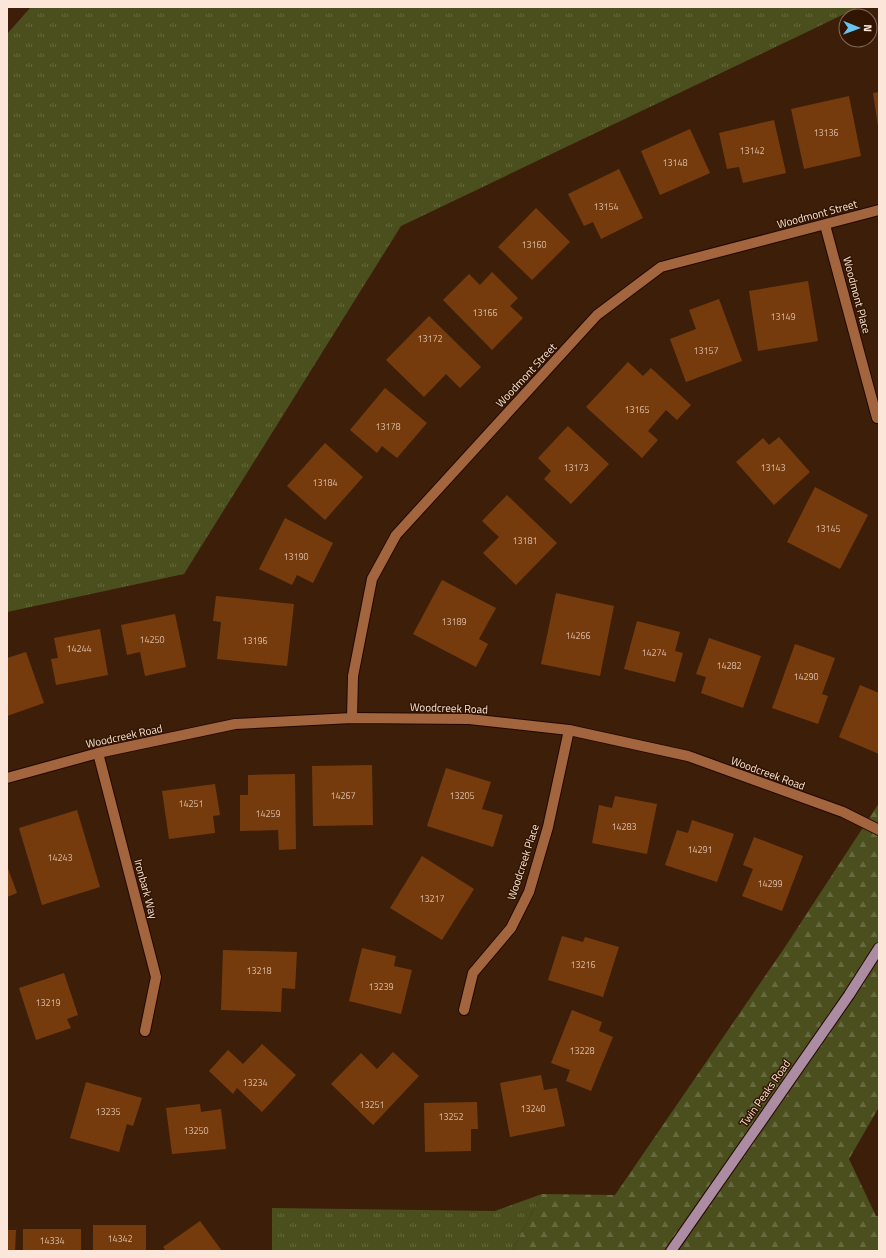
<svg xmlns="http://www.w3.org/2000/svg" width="886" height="1258" font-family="'Titillium Web',sans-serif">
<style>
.grass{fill:url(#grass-tufts)}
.forest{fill:url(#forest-firs)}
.building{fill:#763b0d}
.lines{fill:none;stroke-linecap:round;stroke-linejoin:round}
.street-casing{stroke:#230700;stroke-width:12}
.primary-casing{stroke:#230700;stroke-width:12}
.street{stroke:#a2653e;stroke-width:10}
.primary{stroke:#ac8ca3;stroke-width:10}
.labels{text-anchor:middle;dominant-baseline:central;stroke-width:3;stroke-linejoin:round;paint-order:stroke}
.number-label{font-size:9px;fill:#dabba6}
.street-label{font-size:11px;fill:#fbe6d9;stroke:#321501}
</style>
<defs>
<pattern id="grass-tufts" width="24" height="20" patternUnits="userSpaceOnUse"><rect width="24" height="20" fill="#4b4f1d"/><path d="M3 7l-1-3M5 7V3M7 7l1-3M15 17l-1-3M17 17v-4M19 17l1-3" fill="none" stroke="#66683d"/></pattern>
<pattern id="forest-firs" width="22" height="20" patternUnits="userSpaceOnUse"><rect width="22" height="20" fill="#4b4f1d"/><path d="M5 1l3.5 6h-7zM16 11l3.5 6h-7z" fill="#66683d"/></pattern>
</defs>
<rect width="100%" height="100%" fill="#3d1f09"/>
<g class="grass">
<path d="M 31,7 L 859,7 L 401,226 L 184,574 L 7,612 L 7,34 Z"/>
<path d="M 542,1194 L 512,1251 L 272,1251 L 272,1208 L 495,1211 Z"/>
</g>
<path class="forest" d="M 879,803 L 879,1107 L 849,1159 L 876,1216 L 879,1216 L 879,1251 L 512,1251 L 542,1194 L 615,1195 L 785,947 Z"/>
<g class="building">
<path d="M 879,92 L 879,126 L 878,126 L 873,93 Z"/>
<path d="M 849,96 L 861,156 L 804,169 L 791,109 Z"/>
<path d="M 774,120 L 786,173 L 743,183 L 739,167 L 727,169 L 719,133 Z"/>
<path d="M 690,129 L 710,173 L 660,195 L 641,151 Z"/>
<path d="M 619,169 L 643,218 L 601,239 L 593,222 L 584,226 L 568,194 Z"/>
<path d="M 536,208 L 570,242 L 532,280 L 498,247 Z"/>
<path d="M 492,272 L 518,298 L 510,306 L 523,318 L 492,350 L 443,300 L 469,274 L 480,285 Z"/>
<path d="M 808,281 L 818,341 L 758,351 L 749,291 Z"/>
<path d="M 719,299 L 742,361 L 686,382 L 670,339 L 696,329 L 689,310 Z"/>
<path d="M 429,316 L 481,367 L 460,388 L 446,374 L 424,397 L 386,360 Z"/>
<path d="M 628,362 L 643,376 L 651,368 L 691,405 L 677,420 L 666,410 L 648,431 L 658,440 L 642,458 L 586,407 Z"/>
<path d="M 385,388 L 427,423 L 397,458 L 382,446 L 377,453 L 350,430 Z"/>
<path d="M 568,426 L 609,464 L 571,504 L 544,479 L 551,471 L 538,458 Z"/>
<path d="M 779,437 L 810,472 L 774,505 L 736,462 L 763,438 L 769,445 Z"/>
<path d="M 325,443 L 363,477 L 325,520 L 287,486 Z"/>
<path d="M 815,487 L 868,515 L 840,569 L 787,542 Z"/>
<path d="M 507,495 L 557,543 L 516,585 L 483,553 L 499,537 L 482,521 Z"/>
<path d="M 285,518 L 333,543 L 313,583 L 297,575 L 292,585 L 259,569 Z"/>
<path d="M 442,580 L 496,608 L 479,639 L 488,644 L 476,667 L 413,634 Z"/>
<path d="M 556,593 L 614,606 L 600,676 L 541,664 Z"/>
<path d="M 216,596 L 294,604 L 287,666 L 217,659 L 221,622 L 213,621 Z"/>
<path d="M 175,614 L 186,667 L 145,676 L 140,652 L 127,655 L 121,625 Z"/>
<path d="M 637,621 L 680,632 L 675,651 L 683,653 L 675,682 L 624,669 Z"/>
<path d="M 100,629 L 108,675 L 56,685 L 51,659 L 58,658 L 54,638 Z"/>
<path d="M 709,638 L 761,656 L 743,708 L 701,693 L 706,677 L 696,674 Z"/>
<path d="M 795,644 L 835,658 L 822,694 L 828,696 L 818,724 L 772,708 Z"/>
<path d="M 26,652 L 44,703 L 7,716 L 7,658 Z"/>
<path d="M 860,685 L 879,693 L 879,754 L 839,737 Z"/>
<path d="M 372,765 L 373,825 L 313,826 L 312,766 Z"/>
<path d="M 446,768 L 491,782 L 482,809 L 503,815 L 493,847 L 427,826 Z"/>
<path d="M 295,774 L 296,849 L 279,850 L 278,830 L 240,831 L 240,795 L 248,795 L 248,775 Z"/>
<path d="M 215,784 L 220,815 L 213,816 L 215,833 L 169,839 L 162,791 Z"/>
<path d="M 615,796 L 657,804 L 647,854 L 592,843 L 599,805 L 612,808 Z"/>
<path d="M 77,810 L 100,887 L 42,905 L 19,828 Z"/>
<path d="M 692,820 L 734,834 L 717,882 L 665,865 L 677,830 L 688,833 Z"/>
<path d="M 754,837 L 803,856 L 782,911 L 742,896 L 753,869 L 743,865 Z"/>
<path d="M 422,856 L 474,889 L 442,940 L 390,908 Z"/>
<path d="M 7,866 L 17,893 L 7,897 Z"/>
<path d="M 562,936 L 583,942 L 585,937 L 619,947 L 603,997 L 548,980 Z"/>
<path d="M 362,948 L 396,956 L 394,966 L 412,970 L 401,1014 L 349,1001 Z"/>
<path d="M 223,950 L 297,952 L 295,989 L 282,988 L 281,1012 L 221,1010 Z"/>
<path d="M 64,973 L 78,1015 L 67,1019 L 71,1028 L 36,1040 L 19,988 Z"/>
<path d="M 572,1010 L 602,1022 L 599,1031 L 613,1037 L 591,1091 L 566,1081 L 570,1070 L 551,1063 Z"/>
<path d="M 262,1044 L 296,1075 L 262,1112 L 237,1088 L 233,1094 L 209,1071 L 228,1050 L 243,1064 Z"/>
<path d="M 393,1052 L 419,1076 L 373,1125 L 331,1084 L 361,1053 L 377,1069 Z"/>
<path d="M 541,1075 L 544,1090 L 557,1088 L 565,1126 L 510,1137 L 500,1083 Z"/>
<path d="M 86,1082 L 142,1098 L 133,1126 L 127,1124 L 119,1152 L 70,1138 Z"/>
<path d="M 477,1102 L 478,1129 L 471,1129 L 471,1151 L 425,1152 L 424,1103 Z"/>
<path d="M 200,1104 L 201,1112 L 221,1109 L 226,1149 L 172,1154 L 166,1108 Z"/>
<path d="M 200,1221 L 222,1251 L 166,1251 L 163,1247 Z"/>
<rect x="93" y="1225" width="53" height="26"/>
<rect x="23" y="1229" width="58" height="22"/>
<path d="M 7,1230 L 16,1230 L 15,1251 L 7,1251 Z"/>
</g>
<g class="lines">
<g class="street-casing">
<g id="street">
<path d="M 825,225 L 877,418"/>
<path d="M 352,718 L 353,676 L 372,579 L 396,535 L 597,315 L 661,267 L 879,210"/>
<path d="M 98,753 L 156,977 L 145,1031"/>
<path d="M 7,778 L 98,753 L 235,724 L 352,718 L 469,719 L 569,730 L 688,756 L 843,812 L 879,830"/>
<path d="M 464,1010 L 473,973 L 511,928 L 529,892 L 548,827 L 569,730"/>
</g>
</g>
<g class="primary-casing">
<path id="primary" d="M 671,1251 L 849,995 L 879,948"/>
</g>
<use href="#street" class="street"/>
<use href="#primary" class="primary"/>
</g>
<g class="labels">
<g class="number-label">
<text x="826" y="132">13136</text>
<text x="752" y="150">13142</text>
<text x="675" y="162">13148</text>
<text x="606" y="206">13154</text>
<text x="534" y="244">13160</text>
<text x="485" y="312">13166</text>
<text x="783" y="316">13149</text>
<text x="430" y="338">13172</text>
<text x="706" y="350">13157</text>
<text x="637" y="409">13165</text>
<text x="388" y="426">13178</text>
<text x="576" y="467">13173</text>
<text x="773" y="467">13143</text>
<text x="325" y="482">13184</text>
<text x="828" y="528">13145</text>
<text x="525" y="540">13181</text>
<text x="296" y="556">13190</text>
<text x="454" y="621">13189</text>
<text x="578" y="635">14266</text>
<text x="152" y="639">14250</text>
<text x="255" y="640">13196</text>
<text x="79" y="648">14244</text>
<text x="654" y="652">14274</text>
<text x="729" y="665">14282</text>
<text x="806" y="676">14290</text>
<text x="343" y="795">14267</text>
<text x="462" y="795">13205</text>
<text x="191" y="803">14251</text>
<text x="268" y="813">14259</text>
<text x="624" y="826">14283</text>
<text x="700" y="849">14291</text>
<text x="60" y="857">14243</text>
<text x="770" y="883">14299</text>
<text x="432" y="898">13217</text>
<text x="583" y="964">13216</text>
<text x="259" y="970">13218</text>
<text x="381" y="986">13239</text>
<text x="48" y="1002">13219</text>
<text x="582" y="1050">13228</text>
<text x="255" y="1082">13234</text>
<text x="372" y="1104">13251</text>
<text x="533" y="1108">13240</text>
<text x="108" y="1111">13235</text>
<text x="451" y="1116">13252</text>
<text x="196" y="1130">13250</text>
<text x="120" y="1238">14342</text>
<text x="52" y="1240">14334</text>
</g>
<g class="street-label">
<text transform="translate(817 214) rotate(-15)">Woodmont Street</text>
<text transform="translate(857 295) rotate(75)">Woodmont Place</text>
<text transform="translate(526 375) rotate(-47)">Woodmont Street</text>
<text transform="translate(449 708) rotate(2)">Woodcreek Road</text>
<text transform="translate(124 736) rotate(-12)">Woodcreek Road</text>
<text transform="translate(768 773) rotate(20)">Woodcreek Road</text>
<text transform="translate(523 862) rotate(-72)">Woodcreek Place</text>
<text transform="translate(146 889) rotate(75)">Ironbark Way</text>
<text transform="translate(765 1093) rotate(-55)">Twin Peaks Road</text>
</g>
</g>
<rect width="886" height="1258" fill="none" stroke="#fbe6d9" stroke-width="16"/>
<g transform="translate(858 28) rotate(91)"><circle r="19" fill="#321501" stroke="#826957"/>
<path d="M0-3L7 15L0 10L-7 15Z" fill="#69c3f1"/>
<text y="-6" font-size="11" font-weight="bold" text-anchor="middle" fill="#fbe6d9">N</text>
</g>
</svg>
